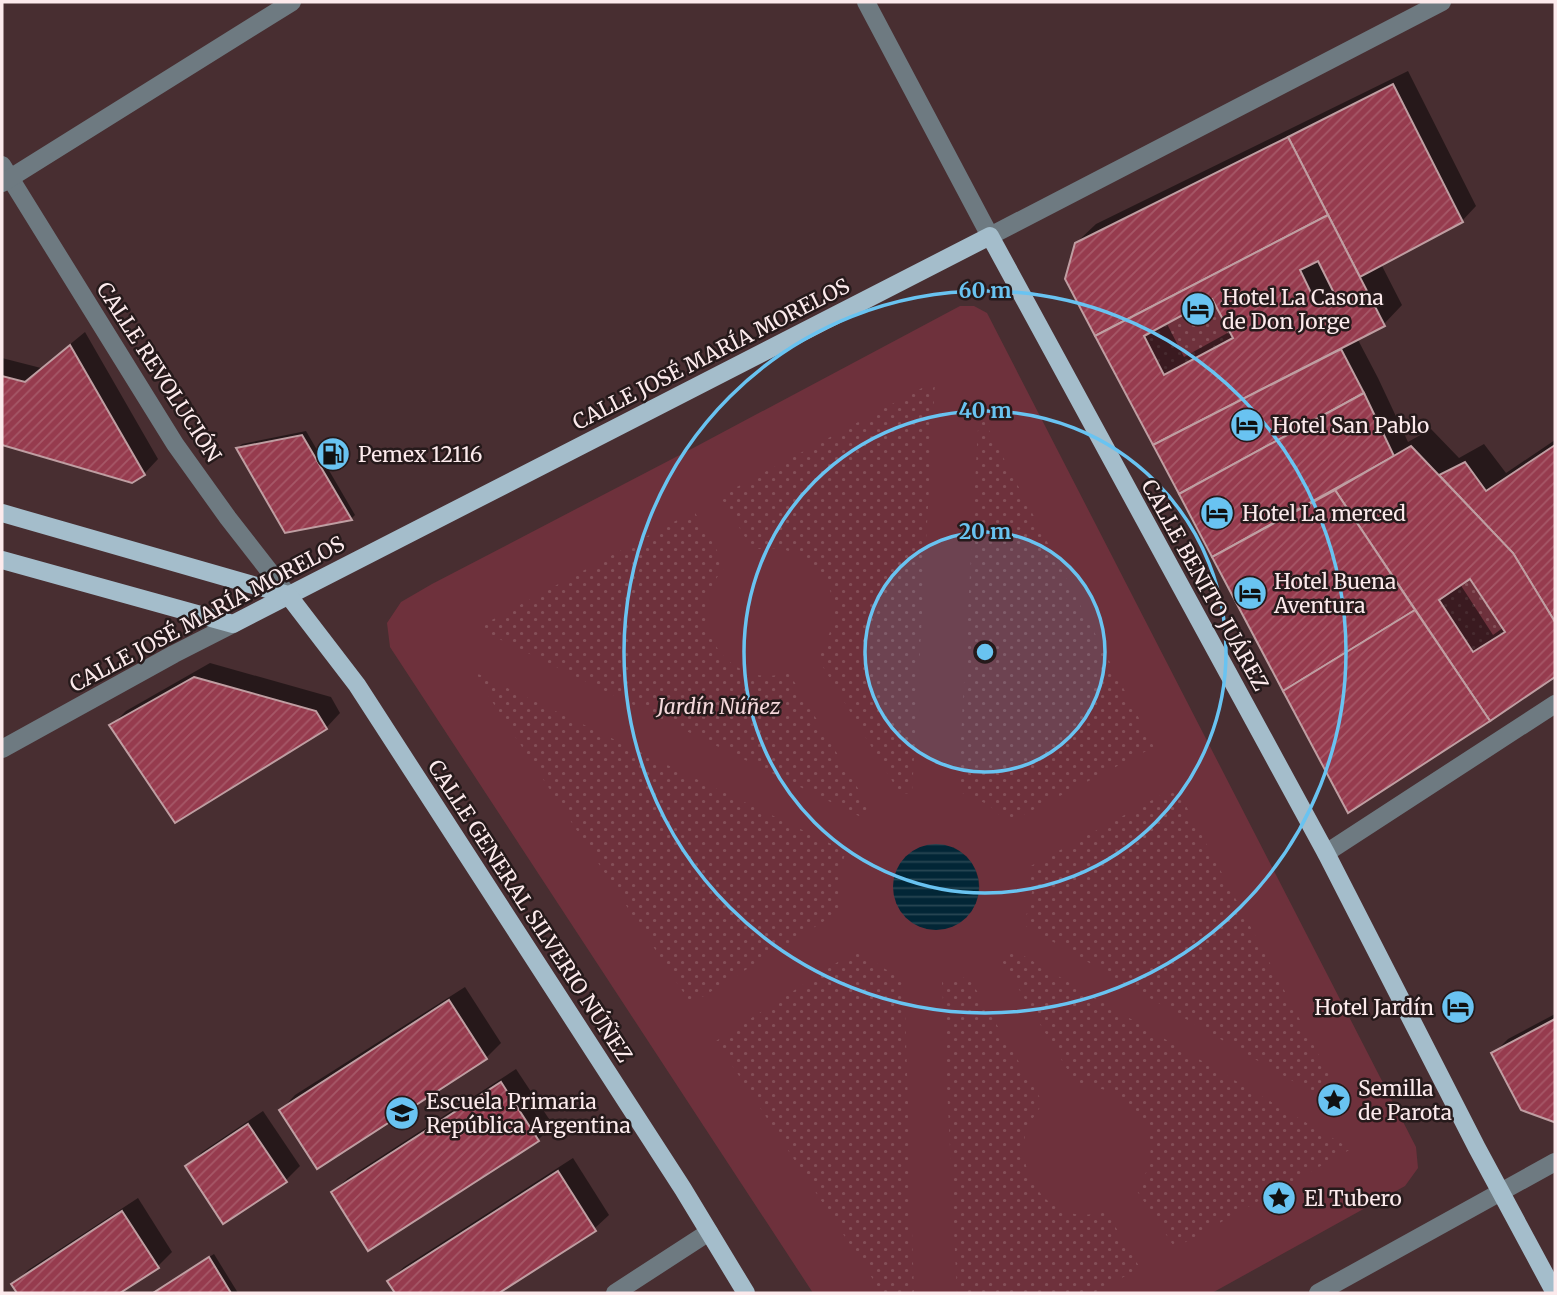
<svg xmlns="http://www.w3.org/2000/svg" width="1557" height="1295" font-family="Merriweather,serif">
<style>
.park{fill:#6e313c;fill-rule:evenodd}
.garden{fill:url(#garden-dots)}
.water{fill:url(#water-rules)}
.shadow{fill:#0007;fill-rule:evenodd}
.building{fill:url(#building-hatch);stroke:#bf9ea2;stroke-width:2;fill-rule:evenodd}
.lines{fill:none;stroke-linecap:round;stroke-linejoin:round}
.minor{stroke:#6e7a81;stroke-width:18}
.major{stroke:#a4bdcb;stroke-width:18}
.ring{fill:none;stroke:#69c3f1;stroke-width:3.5}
.labels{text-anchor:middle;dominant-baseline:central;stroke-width:5;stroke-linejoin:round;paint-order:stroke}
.poi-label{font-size:21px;fill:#fceaec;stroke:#261a1b;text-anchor:start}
.street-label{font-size:21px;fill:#fceaec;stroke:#261a1b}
.park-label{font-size:21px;font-style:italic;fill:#f4d8db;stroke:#261a1b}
.centre{fill:#69c3f1;stroke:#261a1b;stroke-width:3.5}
.ring-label{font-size:21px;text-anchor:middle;font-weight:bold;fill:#69c3f1;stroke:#261a1b;stroke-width:5;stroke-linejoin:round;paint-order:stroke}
</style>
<defs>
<pattern id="garden-dots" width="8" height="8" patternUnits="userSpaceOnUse" patternTransform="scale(1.75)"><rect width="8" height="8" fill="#6e313c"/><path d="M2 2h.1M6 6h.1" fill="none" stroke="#844f58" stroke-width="1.8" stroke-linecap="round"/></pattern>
<pattern id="water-rules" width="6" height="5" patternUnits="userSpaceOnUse" patternTransform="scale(1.75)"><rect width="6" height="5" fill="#022636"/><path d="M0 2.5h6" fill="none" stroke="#284653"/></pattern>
<pattern id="building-hatch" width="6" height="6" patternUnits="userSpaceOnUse" patternTransform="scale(1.75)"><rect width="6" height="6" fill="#963b4e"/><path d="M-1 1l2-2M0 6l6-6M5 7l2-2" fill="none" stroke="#a65868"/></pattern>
</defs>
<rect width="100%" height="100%" fill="#482e31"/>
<path class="park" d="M 960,306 L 974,306 L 987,313 L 1416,1147 L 1418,1168 L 1405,1186 L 1212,1293 L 813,1293 L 390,647 L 387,623 L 401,602 L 432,584 L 697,446 ZM 953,847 C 958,850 963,853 967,857 C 997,890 968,934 926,929 Z"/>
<g class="garden">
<path d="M 1212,299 L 1233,338 L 1164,375 L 1144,336 Z"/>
<path d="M 935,381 L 912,793 L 900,794 L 817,657 C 825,644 832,631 834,616 C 836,588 817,561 791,552 C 779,547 765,548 753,550 L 720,496 Z"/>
<path d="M 979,411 L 1154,747 L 1008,823 L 989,805 L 958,791 Z"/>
<path d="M 694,511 L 726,566 C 717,576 711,585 707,599 C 698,636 729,675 767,676 C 774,676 782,674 789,673 L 872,812 L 865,819 L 477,628 Z"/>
<path d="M 1470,579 L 1505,632 L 1473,652 L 1439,600 Z"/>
<path d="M 472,671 L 846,851 C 840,870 835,891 842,910 L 691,1004 Z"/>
<path d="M 1176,787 L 1331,1078 L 1315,1094 L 1024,925 L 1032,892 L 1029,867 Z"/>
<path d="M 861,947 C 871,962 887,972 904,977 L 914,1293 L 882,1293 L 716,1041 Z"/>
<path d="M 1009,947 L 1351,1149 L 1175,1248 L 1137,1191 C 1143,1179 1149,1169 1150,1156 C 1155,1115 1117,1083 1078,1087 L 1000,958 Z"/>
<path d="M 968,976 L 1043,1103 C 1035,1115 1025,1127 1024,1143 C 1021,1178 1047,1214 1084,1215 C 1091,1215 1099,1212 1106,1211 L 1140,1268 L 1094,1293 L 957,1293 L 942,982 L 952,982 Z"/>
</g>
<circle class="water" cx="936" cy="887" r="43"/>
<g class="shadow">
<path d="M 1408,71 L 1476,206 L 1462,221 L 1381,264 L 1402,305 L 1384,324 L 1357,338 L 1378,378 L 1408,442 L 1431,429 L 1459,458 L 1484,444 L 1506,473 L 1555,440 L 1555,676 L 1348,811 L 1067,279 L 1076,243 L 1096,224 ZM 1212,297 L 1231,331 L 1184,357 L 1166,322 ZM 1380,555 L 1415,606 L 1411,606 L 1377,557 ZM 1471,576 L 1504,627 L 1493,635 L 1460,584 Z"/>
<path d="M 85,332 L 158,459 L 144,474 L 132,481 L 2,443 L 2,358 L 41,368 Z"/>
<path d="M 306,431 L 355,515 L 351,519 L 238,448 L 242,444 Z"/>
<path d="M 210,663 L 331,697 L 340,713 L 326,728 L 111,726 L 126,711 Z"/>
<path d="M 465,987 L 501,1043 L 486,1058 L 317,1166 L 281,1110 L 295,1095 Z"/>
<path d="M 1555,1014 L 1555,1119 L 1554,1120 L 1493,1054 L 1508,1039 Z"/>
<path d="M 516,1069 L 553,1125 L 538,1140 L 333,1192 L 348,1178 Z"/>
<path d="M 263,1111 L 300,1166 L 286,1180 L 187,1167 L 202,1152 Z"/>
<path d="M 573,1158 L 609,1215 L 594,1229 L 495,1293 L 397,1293 L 389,1281 L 404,1267 Z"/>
<path d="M 138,1198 L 172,1252 L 158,1266 L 117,1293 L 19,1293 L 13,1285 L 28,1270 Z"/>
<path d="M 214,1254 L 238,1293 L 153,1293 Z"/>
</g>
<g class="building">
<path d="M 1393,84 L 1463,222 L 1360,277 L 1288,137 Z"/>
<path d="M 1288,137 L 1328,215 L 1095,336 L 1065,279 L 1075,243 Z"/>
<path d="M 1328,215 L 1385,326 L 1153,445 L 1095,336 ZM 1318,261 L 1335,295 L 1317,305 L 1300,270 ZM 1212,299 L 1233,338 L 1164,375 L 1144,336 Z"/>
<path d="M 70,345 L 145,475 L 132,483 L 2,445 L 2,376 L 25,382 Z"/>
<path d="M 1341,349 L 1364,393 L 1179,494 L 1153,445 Z"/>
<path d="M 1364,393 L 1394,456 L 1212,557 L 1179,494 Z"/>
<path d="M 302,435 L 352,520 L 285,533 L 236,448 Z"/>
<path d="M 1555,445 L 1555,622 L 1513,553 L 1439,475 L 1465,462 L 1486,491 Z"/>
<path d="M 1411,446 L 1513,553 L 1555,622 L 1555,677 L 1490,721 L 1335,490 ZM 1470,579 L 1505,632 L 1473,652 L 1439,600 Z"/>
<path d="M 1335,490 L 1415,610 L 1283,691 L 1212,557 Z"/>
<path d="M 1415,610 L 1490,721 L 1348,813 L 1283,691 Z"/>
<path d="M 194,677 L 316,711 L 327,729 L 175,823 L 109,725 Z"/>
<path d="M 449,1000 L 487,1059 L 317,1169 L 279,1110 Z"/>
<path d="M 1555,1019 L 1555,1121 L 1554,1122 L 1521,1110 L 1491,1053 Z"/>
<path d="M 501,1082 L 539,1141 L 368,1251 L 331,1192 Z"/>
<path d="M 248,1124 L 287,1182 L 223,1224 L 185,1166 Z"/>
<path d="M 558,1171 L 596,1231 L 499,1293 L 395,1293 L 387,1281 Z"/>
<path d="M 122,1211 L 159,1268 L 120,1293 L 17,1293 L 11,1284 Z"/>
<path d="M 209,1257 L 231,1293 L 153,1293 Z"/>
</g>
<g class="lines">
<g class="minor">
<path d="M 866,2 L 990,236 L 1442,2"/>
<path d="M 2,165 L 175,444 L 228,518 L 288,595"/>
<path d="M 2,183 L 292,2"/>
<path d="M 2,749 L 174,654 L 233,624"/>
<path d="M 1326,853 L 1555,704"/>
<path d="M 615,1293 L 709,1232"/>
<path d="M 1318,1293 L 1555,1162"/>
</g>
<g class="major">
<path d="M 2,513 L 288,595"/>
<path d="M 2,560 L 233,624 L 990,236 L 1326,853 L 1477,1148 L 1555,1293"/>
<path d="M 288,595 L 357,685 L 683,1189 L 746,1293"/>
</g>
</g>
<circle cx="985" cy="652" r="120" fill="#69c3f1" fill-opacity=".12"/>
<g class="ring">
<circle cx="985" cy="652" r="120"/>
<circle cx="985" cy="652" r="241"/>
<circle cx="985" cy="652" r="361"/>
</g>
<defs>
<g id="hotel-disc" transform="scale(1.75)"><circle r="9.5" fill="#69c3f1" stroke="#261a1b"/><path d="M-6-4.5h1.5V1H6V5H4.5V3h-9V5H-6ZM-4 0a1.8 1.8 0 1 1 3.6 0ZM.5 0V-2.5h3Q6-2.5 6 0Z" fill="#111"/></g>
<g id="fuel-disc" transform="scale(1.75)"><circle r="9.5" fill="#69c3f1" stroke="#261a1b"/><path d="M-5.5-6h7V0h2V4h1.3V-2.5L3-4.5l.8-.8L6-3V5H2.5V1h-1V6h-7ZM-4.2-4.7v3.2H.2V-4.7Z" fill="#111"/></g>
<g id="sight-disc" transform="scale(1.75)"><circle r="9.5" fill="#69c3f1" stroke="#261a1b"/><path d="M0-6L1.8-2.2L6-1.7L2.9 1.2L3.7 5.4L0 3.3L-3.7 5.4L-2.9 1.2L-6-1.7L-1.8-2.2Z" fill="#111"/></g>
<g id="school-disc" transform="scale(1.75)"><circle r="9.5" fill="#69c3f1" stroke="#261a1b"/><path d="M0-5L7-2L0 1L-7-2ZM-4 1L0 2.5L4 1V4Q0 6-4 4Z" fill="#111"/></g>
</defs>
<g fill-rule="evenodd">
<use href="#hotel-disc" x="1198" y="309"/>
<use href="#hotel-disc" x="1247" y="425"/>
<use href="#fuel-disc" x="333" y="454"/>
<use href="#hotel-disc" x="1217" y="513"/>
<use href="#hotel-disc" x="1250" y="593"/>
<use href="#hotel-disc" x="1458" y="1007"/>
<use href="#sight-disc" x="1334" y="1100"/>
<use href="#school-disc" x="402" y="1113"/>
<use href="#sight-disc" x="1279" y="1198"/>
</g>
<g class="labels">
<g class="poi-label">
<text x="1222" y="297">Hotel La Casona<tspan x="1222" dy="24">de Don Jorge</tspan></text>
<text x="1272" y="425">Hotel San Pablo</text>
<text x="358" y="454">Pemex 12116</text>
<text x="1242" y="513">Hotel La merced</text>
<text x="1274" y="581">Hotel Buena<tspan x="1274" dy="24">Aventura</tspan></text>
<text x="1434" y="1007" text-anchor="end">Hotel Jardín</text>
<text x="1358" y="1088">Semilla<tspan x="1358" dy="24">de Parota</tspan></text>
<text x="426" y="1101">Escuela Primaria<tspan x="426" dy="24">República Argentina</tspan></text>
<text x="1304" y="1198">El Tubero</text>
</g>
<g class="street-label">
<text transform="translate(711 354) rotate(-27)">CALLE JOSÉ MARÍA MORELOS</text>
<text transform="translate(159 372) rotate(57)">CALLE REVOLUCIÓN</text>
<text transform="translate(1205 585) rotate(61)">CALLE BENITO JUÁREZ</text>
<text transform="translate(207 614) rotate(-28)">CALLE JOSÉ MARÍA MORELOS</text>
<text transform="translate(530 911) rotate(57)">CALLE GENERAL SILVERIO NÚÑEZ</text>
</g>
<g class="park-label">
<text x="719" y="706">Jardín Núñez</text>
</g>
</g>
<circle cx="985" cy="652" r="10" class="centre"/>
<g class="ring-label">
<text x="985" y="298">60 m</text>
<text x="985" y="418">40 m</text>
<text x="985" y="539">20 m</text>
</g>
<rect width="1557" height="1295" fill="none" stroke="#fceaec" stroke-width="7"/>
</svg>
